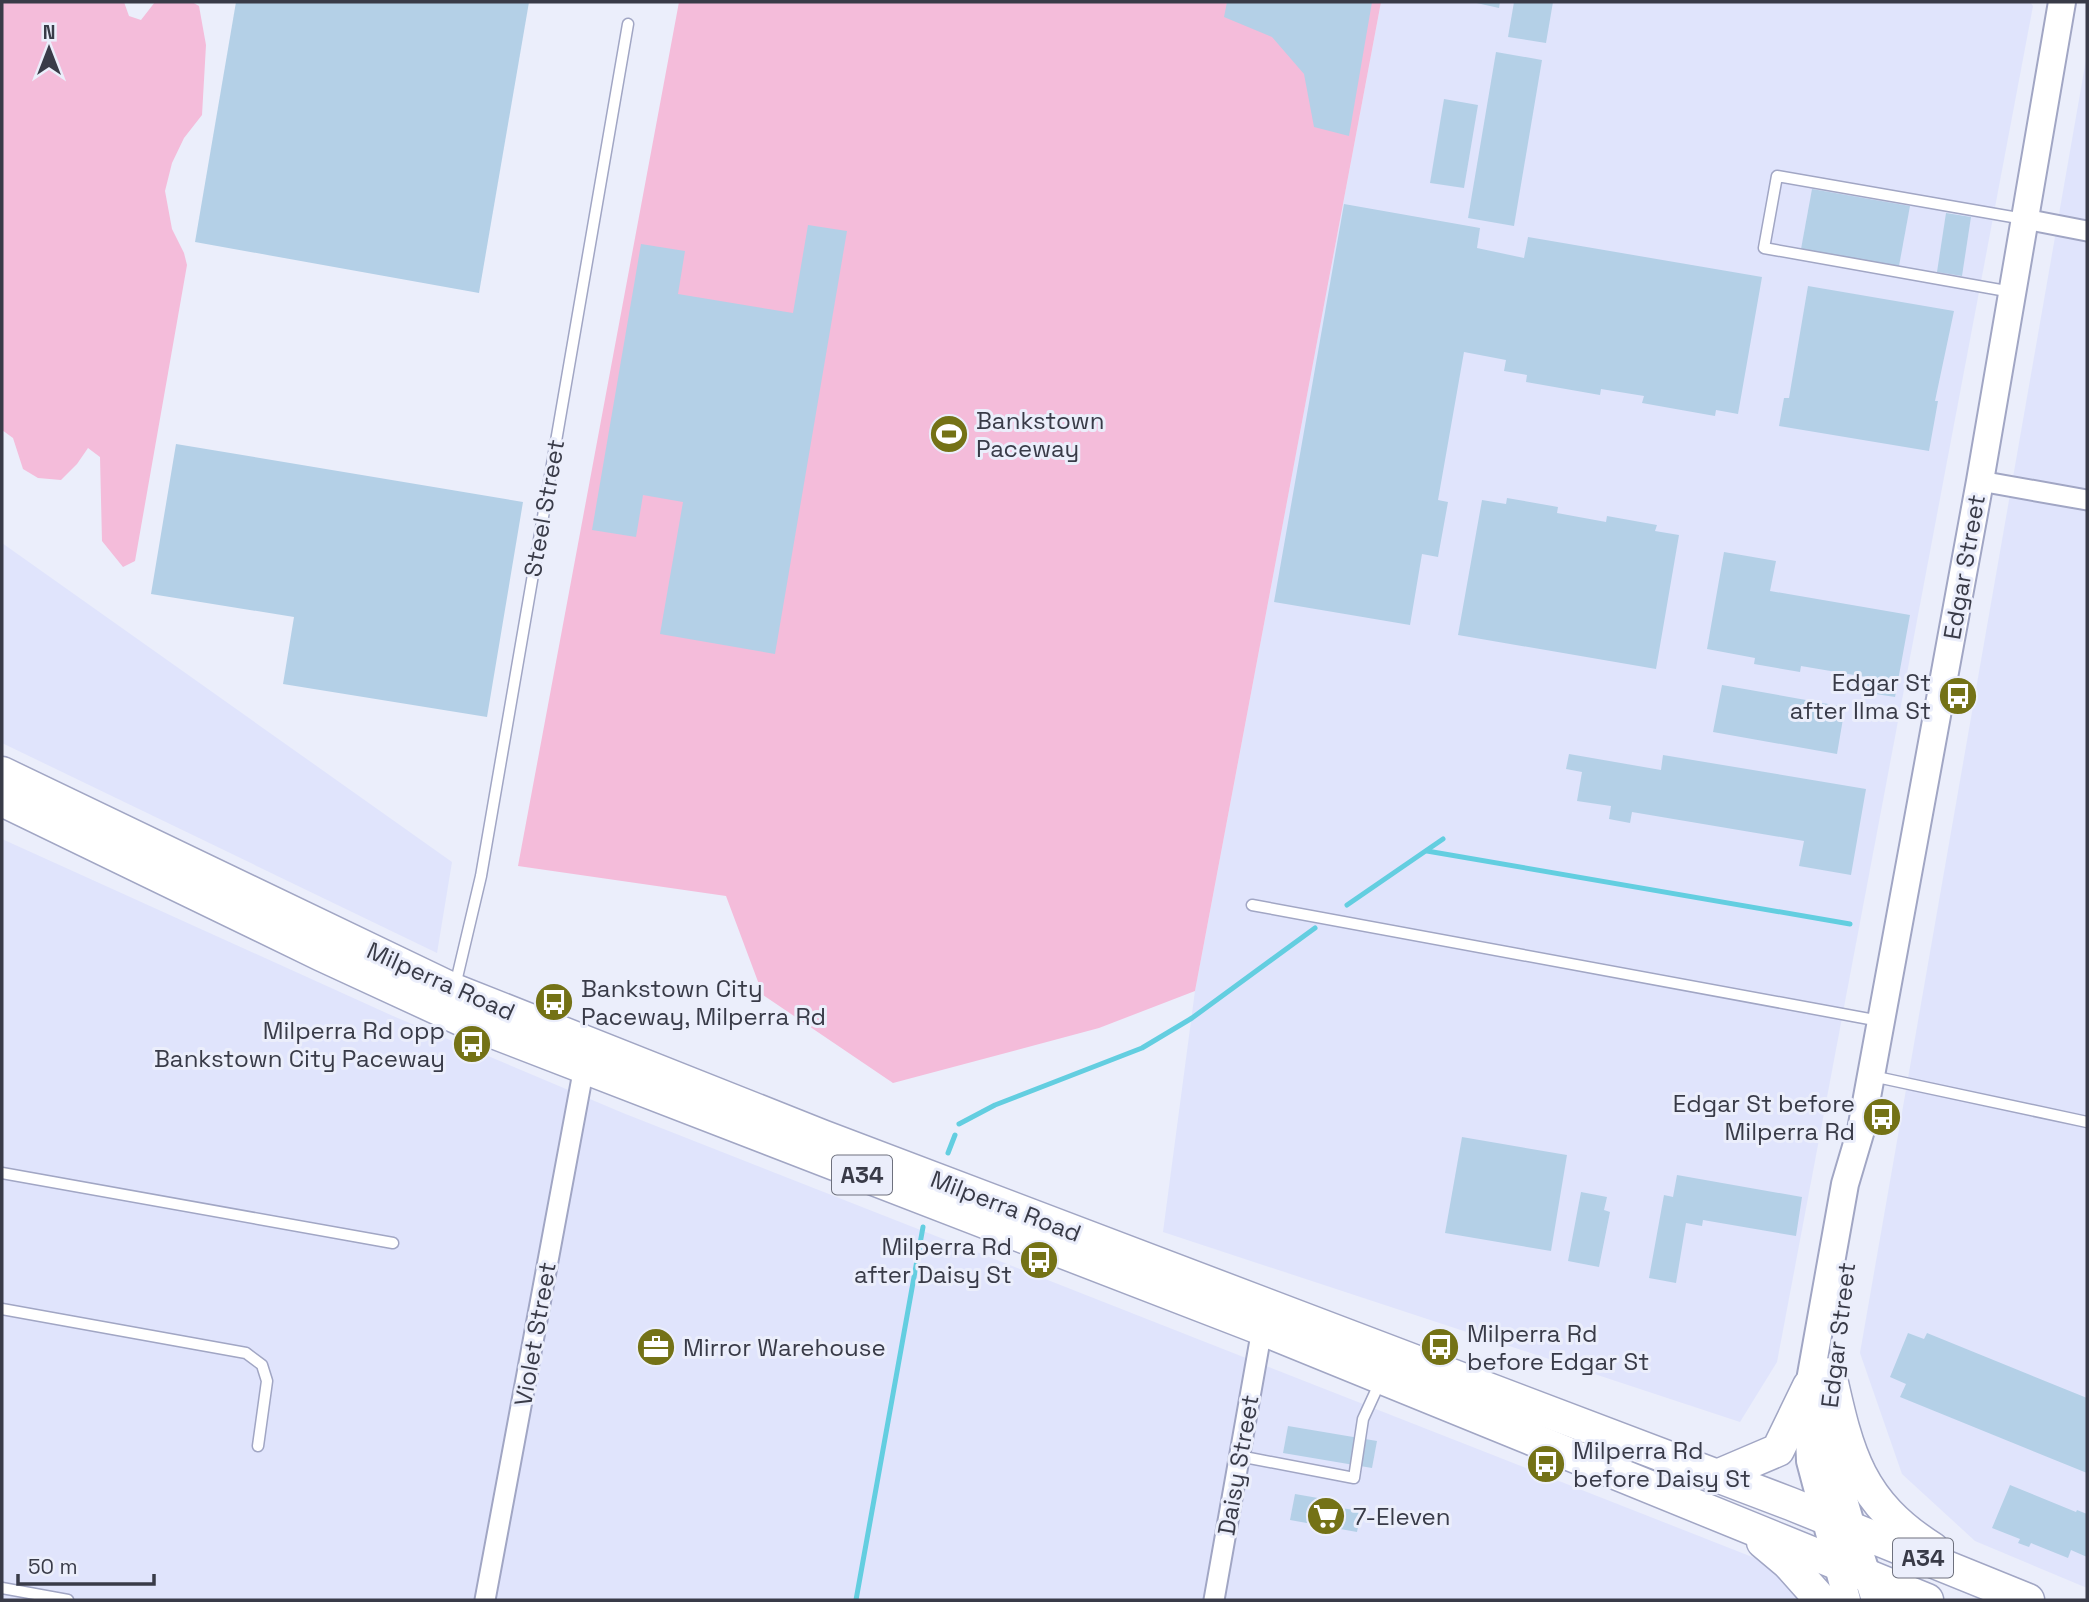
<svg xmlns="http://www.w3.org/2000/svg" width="2089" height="1602" font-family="'Space Grotesk',sans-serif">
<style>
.built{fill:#e0e4fc}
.green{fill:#f4bcda}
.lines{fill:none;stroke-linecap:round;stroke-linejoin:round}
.stream{stroke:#63cee0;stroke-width:5}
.building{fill:#b4d0e7}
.service-casing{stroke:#a1a6c4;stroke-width:13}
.minor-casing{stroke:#a1a6c4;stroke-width:23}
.secondary-casing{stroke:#a1a6c4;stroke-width:30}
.trunk-casing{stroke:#a1a6c4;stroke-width:35}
.service{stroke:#fff;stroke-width:10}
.minor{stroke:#fff;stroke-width:19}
.secondary{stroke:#fff;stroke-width:26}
.trunk{stroke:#fff;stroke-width:32}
.labels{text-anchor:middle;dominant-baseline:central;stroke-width:6;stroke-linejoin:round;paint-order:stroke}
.shield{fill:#ebeefb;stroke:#6e717e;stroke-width:2}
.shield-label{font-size:23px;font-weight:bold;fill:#393b48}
.poi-label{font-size:24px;fill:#393b48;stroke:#ebeefb;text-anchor:start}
.street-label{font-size:24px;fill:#393b48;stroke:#ebeefb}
</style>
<rect width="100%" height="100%" fill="#ebeefb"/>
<g class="built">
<path d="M 1381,2 L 2030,2 L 2033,6 L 1777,1362 L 1740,1422 L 1163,1232 L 1195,991 Z"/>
<path d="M 2087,54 L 2087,1588 L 1975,1541 L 1902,1474 L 1860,1353 Z"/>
<path d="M 2,543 L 452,862 L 437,953 L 2,743 Z"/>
<path d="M 2,839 L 393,1016 L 623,1113 L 1765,1562 L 1791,1586 L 1800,1600 L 2,1600 Z"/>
</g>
<g class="green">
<path d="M 2,2 L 124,2 L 129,16 L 141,20 L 155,2 L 192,2 L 199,6 L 206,45 L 202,115 L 184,138 L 172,163 L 165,191 L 172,229 L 184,253 L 187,265 L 135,561 L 123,567 L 102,541 L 100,457 L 88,448 L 77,464 L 61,480 L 38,478 L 23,469 L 13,438 L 2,430 Z"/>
<path d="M 679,2 L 1381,2 L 1195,991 L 1099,1028 L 893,1083 L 763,995 L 726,896 L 518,866 Z"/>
</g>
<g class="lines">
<g class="stream">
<path d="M 1427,851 L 1850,924"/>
<path d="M 1347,905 L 1443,839"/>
<path d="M 959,1124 L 995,1105 L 1142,1048 L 1192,1018 L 1315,928"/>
<path d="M 948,1153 L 955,1135"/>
<path d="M 856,1600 L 923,1227"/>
</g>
</g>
<g class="building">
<path d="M 236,2 L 529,2 L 479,293 L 195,242 Z"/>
<path d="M 1227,2 L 1372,2 L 1349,136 L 1314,127 L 1304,74 L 1272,37 L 1224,17 Z"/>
<path d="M 1472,2 L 1500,2 L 1499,8 Z"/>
<path d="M 1514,2 L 1553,2 L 1546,43 L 1508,37 Z"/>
<path d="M 1496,52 L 1542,60 L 1514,226 L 1468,218 Z"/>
<path d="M 1444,99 L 1478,105 L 1464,188 L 1430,183 Z"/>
<path d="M 1812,189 L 1910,206 L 1899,266 L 1801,249 Z"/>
<path d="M 1344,204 L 1480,228 L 1477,248 L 1524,258 L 1528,237 L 1762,277 L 1738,414 L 1716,410 L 1715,416 L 1642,403 L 1644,396 L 1601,389 L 1600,395 L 1526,382 L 1527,375 L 1504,371 L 1506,360 L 1464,352 L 1438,500 L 1448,502 L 1438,557 L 1422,554 L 1410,625 L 1274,602 Z"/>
<path d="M 1946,213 L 1971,217 L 1962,276 L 1937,272 Z"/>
<path d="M 808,225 L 847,231 L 775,654 L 660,634 L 683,502 L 643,495 L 636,537 L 592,530 L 641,244 L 685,251 L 678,294 L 793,313 Z"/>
<path d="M 1808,286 L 1954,311 L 1935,401 L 1938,401 L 1929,451 L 1779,426 L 1784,398 L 1789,398 Z"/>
<path d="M 176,444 L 523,502 L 487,717 L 283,684 L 294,617 L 151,594 Z"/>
<path d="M 1507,498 L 1558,507 L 1557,513 L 1606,522 L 1607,516 L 1657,525 L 1655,531 L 1679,535 L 1656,669 L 1458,635 L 1482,500 L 1506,504 Z"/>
<path d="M 1724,552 L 1776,561 L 1770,591 L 1910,615 L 1895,697 L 1863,692 L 1866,677 L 1801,666 L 1800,672 L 1754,664 L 1755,658 L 1707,649 Z"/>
<path d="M 1722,685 L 1845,707 L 1837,754 L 1713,732 Z"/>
<path d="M 1569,754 L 1661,770 L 1663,755 L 1866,789 L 1851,875 L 1799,866 L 1804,841 L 1632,812 L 1630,823 L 1609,819 L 1611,806 L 1577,801 L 1582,772 L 1566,769 Z"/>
<path d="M 1462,1137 L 1567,1155 L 1551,1251 L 1445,1233 Z"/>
<path d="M 1677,1175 L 1802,1197 L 1796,1236 L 1703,1220 L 1702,1226 L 1686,1223 L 1676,1283 L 1649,1278 L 1664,1195 L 1673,1197 Z"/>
<path d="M 1581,1192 L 1607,1197 L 1604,1210 L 1610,1212 L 1599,1267 L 1568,1261 Z"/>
<path d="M 1908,1333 L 1924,1339 L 1927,1333 L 2087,1398 L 2087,1473 L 1900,1397 L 1906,1384 L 1890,1377 Z"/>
<path d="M 1288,1426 L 1377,1441 L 1372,1468 L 1283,1453 Z"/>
<path d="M 2010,1485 L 2076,1512 L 2077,1510 L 2087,1514 L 2087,1557 L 2071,1550 L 2068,1558 L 2031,1543 L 2029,1547 L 2018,1543 L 2020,1539 L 1992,1528 Z"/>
<path d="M 1295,1494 L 1341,1502 L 1341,1508 L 1361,1511 L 1357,1532 L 1290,1520 Z"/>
</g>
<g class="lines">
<g class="service-casing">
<g id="service">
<path d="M 2012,292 L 1764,248 L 1777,176 L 2024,219"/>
<path d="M 1252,905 L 1880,1021"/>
<path d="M 455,986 L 481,876 L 628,24"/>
<path d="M 1872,1076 L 2087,1122"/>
<path d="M 2,1173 L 393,1243"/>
<path d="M 2,1309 L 246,1353 L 262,1365 L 267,1381 L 258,1446"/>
<path d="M 1239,1456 L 1354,1478 L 1363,1419 L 1380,1382"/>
<path d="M 2,1588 L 68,1600"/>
</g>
</g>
<g class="minor-casing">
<g id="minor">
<path d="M 2025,219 L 2087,231"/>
<path d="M 1980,481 L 2087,500"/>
<path d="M 485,1600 L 584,1067"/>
<path d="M 1214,1600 L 1262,1329"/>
</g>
</g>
<g class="secondary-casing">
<g id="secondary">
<path d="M 1828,1406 C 1831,1473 1855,1536 1875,1600"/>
<path d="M 1847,1600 L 1810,1461 L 1808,1413 L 1809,1386 L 1845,1184 L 1861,1130 L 1980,481 L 2062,2"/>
</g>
</g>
<g class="trunk-casing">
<g id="trunk">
<path d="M 2,773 L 454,990 L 822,1136 L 1791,1504 L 2028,1600"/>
<path d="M 2,800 L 322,955 L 467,1022 L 1262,1329 L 1927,1600"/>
<path d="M 1830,1374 C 1848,1455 1859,1502 1933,1549"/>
<path d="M 1717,1476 L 1778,1450 L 1809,1386"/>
<path d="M 1763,1542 L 1788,1563 L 1821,1600"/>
</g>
</g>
<use href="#service" class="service"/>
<use href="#minor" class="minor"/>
<use href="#secondary" class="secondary"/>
<use href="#trunk" class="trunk"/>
</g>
<defs>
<g id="stadium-disc" transform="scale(2.0125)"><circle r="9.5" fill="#747216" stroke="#ebeefb"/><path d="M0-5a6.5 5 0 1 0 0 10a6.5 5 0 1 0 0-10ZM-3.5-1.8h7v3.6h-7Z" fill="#fff"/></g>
<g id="bus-disc" transform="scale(2.0125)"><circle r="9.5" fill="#747216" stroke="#ebeefb"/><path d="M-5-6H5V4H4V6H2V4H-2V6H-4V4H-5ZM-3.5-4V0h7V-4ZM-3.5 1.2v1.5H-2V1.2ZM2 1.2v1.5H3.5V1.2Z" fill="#fff"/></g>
<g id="office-disc" transform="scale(2.0125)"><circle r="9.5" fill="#747216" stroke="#ebeefb"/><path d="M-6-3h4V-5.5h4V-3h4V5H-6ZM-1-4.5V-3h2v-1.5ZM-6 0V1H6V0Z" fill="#fff"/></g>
<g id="supermarket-disc" transform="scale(2.0125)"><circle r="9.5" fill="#747216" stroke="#ebeefb"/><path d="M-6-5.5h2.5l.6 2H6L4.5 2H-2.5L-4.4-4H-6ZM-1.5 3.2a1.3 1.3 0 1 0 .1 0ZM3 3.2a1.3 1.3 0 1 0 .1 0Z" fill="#fff"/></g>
</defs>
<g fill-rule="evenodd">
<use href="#stadium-disc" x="949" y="434"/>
<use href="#bus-disc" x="1958" y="696"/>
<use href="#bus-disc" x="554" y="1002"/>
<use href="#bus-disc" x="472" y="1044"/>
<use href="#bus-disc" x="1882" y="1117"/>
<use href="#bus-disc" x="1039" y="1260"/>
<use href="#office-disc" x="656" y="1347"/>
<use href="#bus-disc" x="1440" y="1347"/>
<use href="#bus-disc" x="1546" y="1464"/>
<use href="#supermarket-disc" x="1326" y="1516"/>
</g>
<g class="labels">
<g class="shield">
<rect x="832" y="1155.5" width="60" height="39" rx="5"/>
<rect x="1893" y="1538.5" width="60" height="39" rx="5"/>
</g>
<g class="shield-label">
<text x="862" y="1175">A34</text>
<text x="1923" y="1558">A34</text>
</g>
<g class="poi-label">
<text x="976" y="420">Bankstown<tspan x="976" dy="28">Paceway</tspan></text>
<text x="1931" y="682" text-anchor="end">Edgar St<tspan x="1931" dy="28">after Ilma St</tspan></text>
<text x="581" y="988">Bankstown City<tspan x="581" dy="28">Paceway, Milperra Rd</tspan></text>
<text x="445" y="1030" text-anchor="end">Milperra Rd opp<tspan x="445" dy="28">Bankstown City Paceway</tspan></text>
<text x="1855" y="1103" text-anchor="end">Edgar St before<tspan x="1855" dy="28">Milperra Rd</tspan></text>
<text x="1012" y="1246" text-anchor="end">Milperra Rd<tspan x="1012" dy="28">after Daisy St</tspan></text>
<text x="1467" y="1333">Milperra Rd<tspan x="1467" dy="28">before Edgar St</tspan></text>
<text x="683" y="1347">Mirror Warehouse</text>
<text x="1573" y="1450">Milperra Rd<tspan x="1573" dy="28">before Daisy St</tspan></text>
<text x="1353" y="1516">7-Eleven</text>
</g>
<g class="street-label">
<text transform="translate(544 508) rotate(-80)">Steel Street</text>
<text transform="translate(1964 567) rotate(-80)">Edgar Street</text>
<text transform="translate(441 981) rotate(24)">Milperra Road</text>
<text transform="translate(1006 1206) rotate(21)">Milperra Road</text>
<text transform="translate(535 1334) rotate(-80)">Violet Street</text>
<text transform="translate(1838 1335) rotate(-83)">Edgar Street</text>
<text transform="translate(1238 1465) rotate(-80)">Daisy Street</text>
</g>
</g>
<rect width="2089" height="1602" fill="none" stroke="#393b48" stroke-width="7"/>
<g transform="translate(49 49)" stroke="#ebeefb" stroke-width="5" paint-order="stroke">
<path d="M0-5L12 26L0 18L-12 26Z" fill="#393b48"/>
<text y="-10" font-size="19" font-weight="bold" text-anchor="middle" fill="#393b48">N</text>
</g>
<path d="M18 1574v10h136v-10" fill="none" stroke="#393b48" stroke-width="3.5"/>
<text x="28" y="1574" font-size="21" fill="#393b48" stroke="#ebeefb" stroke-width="5" paint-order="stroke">50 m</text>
</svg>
